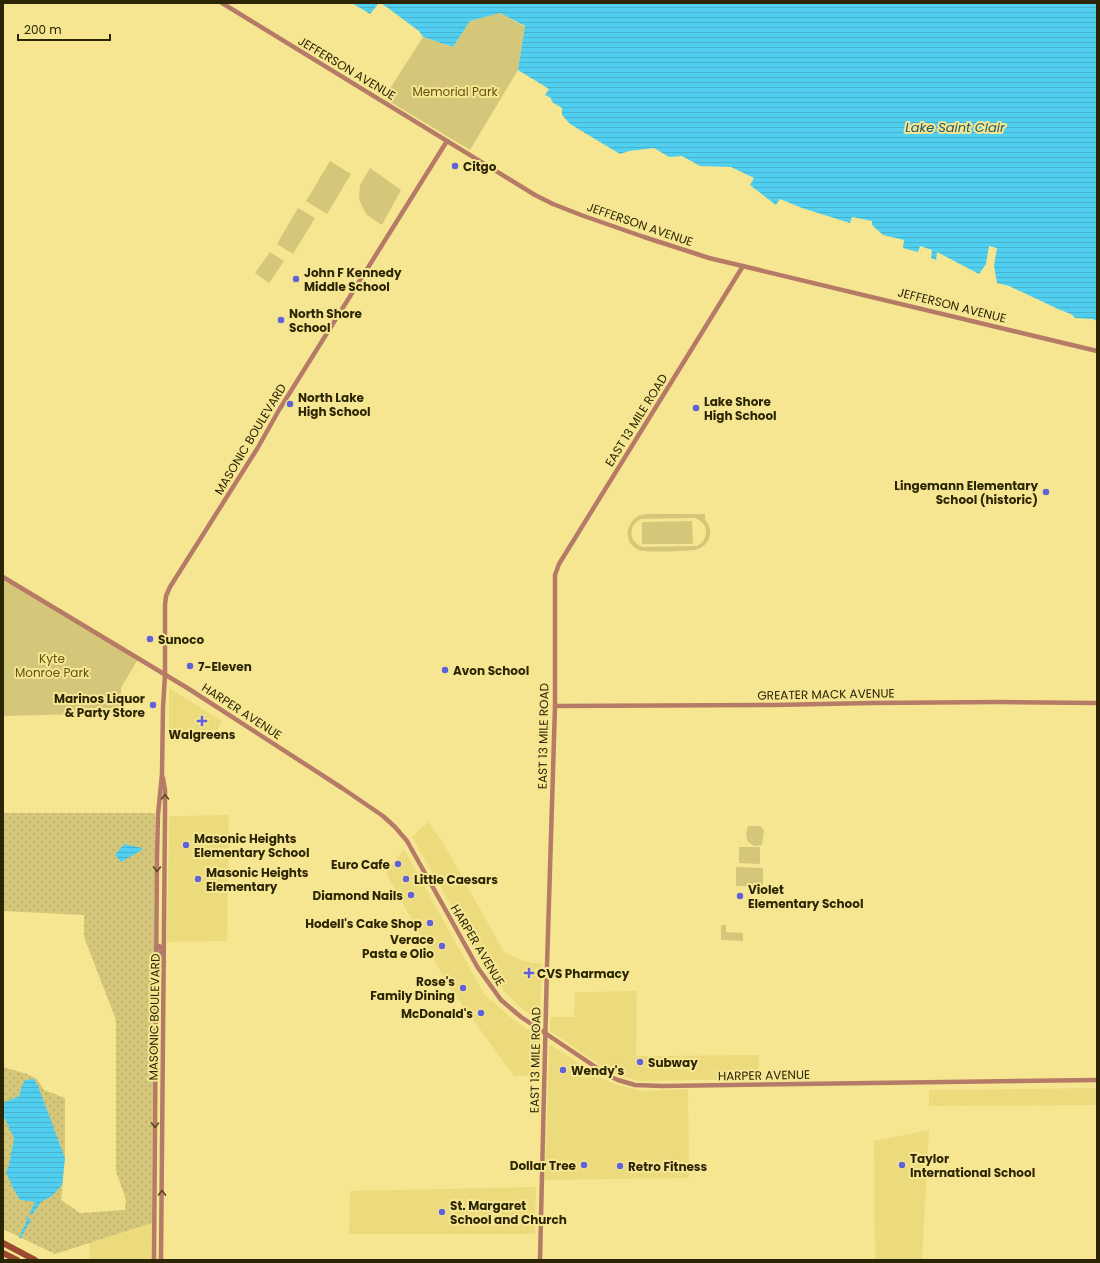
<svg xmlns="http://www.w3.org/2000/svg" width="1100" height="1263" font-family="Poppins,sans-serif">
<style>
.built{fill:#ecdb7d}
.grass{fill:url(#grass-dots)}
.green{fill:#d5c779;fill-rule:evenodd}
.water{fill:url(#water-rules)}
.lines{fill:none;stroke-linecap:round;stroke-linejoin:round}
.stream{stroke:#51cff0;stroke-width:1}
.secondary{stroke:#b67b67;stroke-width:4.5}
.highway{stroke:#9c492d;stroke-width:6}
.oneway{stroke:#5c4325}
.poi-dot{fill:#6161d9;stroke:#f6e692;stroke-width:1.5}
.labels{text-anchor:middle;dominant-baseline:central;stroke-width:4;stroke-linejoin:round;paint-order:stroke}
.street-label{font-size:12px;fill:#2b2501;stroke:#f6e692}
.park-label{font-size:12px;fill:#615508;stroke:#f6e692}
.poi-label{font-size:12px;font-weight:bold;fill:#2b2501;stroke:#f6e692;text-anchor:start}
.water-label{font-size:13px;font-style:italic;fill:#255967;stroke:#f6e692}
</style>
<defs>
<pattern id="grass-dots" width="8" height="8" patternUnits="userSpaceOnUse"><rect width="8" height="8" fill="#d5c779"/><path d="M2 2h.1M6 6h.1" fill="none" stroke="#b7ab67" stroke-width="1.8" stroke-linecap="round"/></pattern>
<pattern id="water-rules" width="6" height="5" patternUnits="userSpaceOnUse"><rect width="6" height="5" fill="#51cff0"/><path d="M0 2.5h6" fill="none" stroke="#47b2cc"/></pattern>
</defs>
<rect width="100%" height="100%" fill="#f6e692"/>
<g class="built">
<path d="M 169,688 L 222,721 L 217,730 L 169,732 Z"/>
<path d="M 229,815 L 227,941 L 167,942 L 169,816 Z"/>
<path d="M 429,822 L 445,846 L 504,952 L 523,961 L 542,964 L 540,1021 L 521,1008 L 507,994 L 489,972 L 412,837 L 420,829 Z"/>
<path d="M 404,849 L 484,994 L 514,1020 L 540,1038 L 539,1076 L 514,1076 L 449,987 L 386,873 Z"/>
<path d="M 637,991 L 636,1056 L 759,1055 L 758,1079 L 639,1081 L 613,1074 L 550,1031 L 550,1017 L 574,1017 L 575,992 Z"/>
<path d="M 551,1045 L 603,1079 L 618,1085 L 644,1091 L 688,1089 L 689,1178 L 545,1180 L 549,1046 Z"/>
<path d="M 1097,1088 L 1097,1105 L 929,1106 L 929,1090 Z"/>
<path d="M 929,1130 L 922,1260 L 875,1260 L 874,1141 Z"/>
<path d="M 536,1187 L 535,1234 L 349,1234 L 350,1191 Z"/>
<path d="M 152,1223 L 152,1260 L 89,1260 L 90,1243 Z"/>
</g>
<path class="grass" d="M 3,813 L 155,813 L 152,1223 L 55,1254 L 3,1229 L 3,1067 L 27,1074 L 37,1079 L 44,1090 L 65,1098 L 65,1158 L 61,1200 L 80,1213 L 125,1210 L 126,1200 L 116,1171 L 116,1020 L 84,937 L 84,915 L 3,911 Z"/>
<g class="green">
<path d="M 500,13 L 525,27 L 518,70 L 470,150 L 384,98 L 423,37 L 453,47 L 470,21 Z"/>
<path d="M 330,161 L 351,174 L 327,214 L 306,201 Z"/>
<path d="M 370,168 L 401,190 L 382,225 L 367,215 L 363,208 L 359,199 L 360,185 Z"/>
<path d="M 298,208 L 315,218 L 293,254 L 277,244 Z"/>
<path d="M 270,252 L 284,261 L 269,283 L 255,273 Z"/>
<path d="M 645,514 L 705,514 L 705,518 L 704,518 C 715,530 711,546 695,550 C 685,551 647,553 639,550 C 620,542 627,516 645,514 ZM 694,518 C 709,522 710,539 697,546 L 643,547 C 629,543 627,526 641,519 Z"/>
<path d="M 692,521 L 693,544 L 642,544 L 642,522 Z"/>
<path d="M 3,577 L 138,659 L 121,688 L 121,713 L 3,716 Z"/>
<path d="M 748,826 L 760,826 L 764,830 L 762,845 L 756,846 C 745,843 745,835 748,826 Z"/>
<path d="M 739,847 L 760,847 L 760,864 L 739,863 Z"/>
<path d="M 736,867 L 763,868 L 763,887 L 736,886 Z"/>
<path d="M 721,925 L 726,925 L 726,932 L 743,933 L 743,941 L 721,940 Z"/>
</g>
<g class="water">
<path d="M 352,3 L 379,3 L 370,14 Z"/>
<path d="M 381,3 L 1097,3 L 1097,321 L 1093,319 L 1075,318 L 1071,314 L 1058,309 L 1009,286 L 997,283 L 994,266 L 997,248 L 989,246 L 986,264 L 979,274 L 937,252 L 936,260 L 931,258 L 932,250 L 920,246 L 918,252 L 903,248 L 904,240 L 883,235 L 872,225 L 872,221 L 852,217 L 850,223 L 802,208 L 780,199 L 776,205 L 750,185 L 754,178 L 731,167 L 700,166 L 682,156 L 669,157 L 654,148 L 629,151 L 620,154 L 570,124 L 562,115 L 562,108 L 552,102 L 551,98 L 545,95 L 549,89 L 518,70 L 525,26 L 500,13 L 470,21 L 453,47 L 423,37 L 419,31 Z"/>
<path d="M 124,844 L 142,848 L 142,850 L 121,862 L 115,855 Z"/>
<path d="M 34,1079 L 38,1086 L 65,1158 L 62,1185 L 52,1196 L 41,1202 L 32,1215 L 30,1213 L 36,1202 L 20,1200 L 13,1188 L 6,1172 L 9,1165 L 14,1138 L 3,1115 L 3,1103 L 19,1096 C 21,1090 22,1084 25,1080 Z"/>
<path d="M 29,1218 L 31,1220 L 20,1239 L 19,1237 L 27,1220 Z"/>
</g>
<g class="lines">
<g class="stream">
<path d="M 30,1214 L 35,1202"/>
<path d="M 27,1220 L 28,1216"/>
</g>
<g class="secondary">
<path d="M 222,3 L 535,195 L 553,204 L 581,215 L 644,237 L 709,258 L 1097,351"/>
<path d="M 3,577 L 189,689 L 342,788 L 383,816 L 395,827 L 407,841 L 478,968 L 501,1000 L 521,1017 L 609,1076 L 618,1080 L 635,1085 L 662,1086 L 1097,1080"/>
<path d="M 555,706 L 774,705 L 871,703 L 1000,702 L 1097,703"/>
<path d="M 156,949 L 159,946 L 161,947 L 161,960 L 164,962"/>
<path d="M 154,1260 L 157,855 L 158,815 L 162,774 L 163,707 L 165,675 L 165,605 L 166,596 L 170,587 L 257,449 L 279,410 L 447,141"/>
<path d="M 161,1260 L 165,814 L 165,790 L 163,778"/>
<path d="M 540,1260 L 547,966 L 555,706 L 555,575 L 559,564 L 743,266"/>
</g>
<g class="highway">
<path d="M 3,1243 L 35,1260"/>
<path d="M 3,1253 L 17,1260"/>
</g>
</g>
<defs><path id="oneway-chevron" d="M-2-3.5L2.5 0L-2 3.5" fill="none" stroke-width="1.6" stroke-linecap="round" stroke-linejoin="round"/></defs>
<g class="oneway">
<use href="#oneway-chevron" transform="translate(165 797) rotate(-90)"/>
<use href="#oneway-chevron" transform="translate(157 869) rotate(90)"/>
<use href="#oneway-chevron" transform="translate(155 1125) rotate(91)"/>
<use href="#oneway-chevron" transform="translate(162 1193) rotate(-89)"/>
</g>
<g class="poi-dot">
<circle cx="455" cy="166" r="4"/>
<circle cx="296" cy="279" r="4"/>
<circle cx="281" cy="320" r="4"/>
<circle cx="290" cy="404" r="4"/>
<circle cx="696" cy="408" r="4"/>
<circle cx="1046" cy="492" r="4"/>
<circle cx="150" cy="639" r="4"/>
<circle cx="190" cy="666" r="4"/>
<circle cx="445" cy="670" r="4"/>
<circle cx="153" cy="705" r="4"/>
<path d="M200 715h4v4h4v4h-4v4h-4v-4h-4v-4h4z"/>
<circle cx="186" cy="845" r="4"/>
<circle cx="398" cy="864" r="4"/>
<circle cx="198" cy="879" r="4"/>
<circle cx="406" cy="879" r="4"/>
<circle cx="411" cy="895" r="4"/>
<circle cx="740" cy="896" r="4"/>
<circle cx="430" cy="923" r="4"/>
<circle cx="442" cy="946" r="4"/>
<path d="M527 967h4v4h4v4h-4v4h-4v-4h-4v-4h4z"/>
<circle cx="463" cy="988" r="4"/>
<circle cx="481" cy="1013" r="4"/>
<circle cx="640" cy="1062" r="4"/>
<circle cx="563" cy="1070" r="4"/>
<circle cx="584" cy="1165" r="4"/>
<circle cx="902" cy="1165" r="4"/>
<circle cx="620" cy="1166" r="4"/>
<circle cx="442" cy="1212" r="4"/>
</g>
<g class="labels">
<g class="street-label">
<text transform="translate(347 68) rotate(31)">JEFFERSON AVENUE</text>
<text transform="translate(640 224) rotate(19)">JEFFERSON AVENUE</text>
<text transform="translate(952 305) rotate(14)">JEFFERSON AVENUE</text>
<text transform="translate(636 420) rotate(-58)">EAST 13 MILE ROAD</text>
<text transform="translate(250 439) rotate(-59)">MASONIC BOULEVARD</text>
<text transform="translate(826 694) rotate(-1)">GREATER MACK AVENUE</text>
<text transform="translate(242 711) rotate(33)">HARPER AVENUE</text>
<text transform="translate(543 736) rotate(-89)">EAST 13 MILE ROAD</text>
<text transform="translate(478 945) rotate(59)">HARPER AVENUE</text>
<text transform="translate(154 1017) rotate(-89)">MASONIC BOULEVARD</text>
<text transform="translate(535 1060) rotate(-89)">EAST 13 MILE ROAD</text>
<text transform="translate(764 1075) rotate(-1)">HARPER AVENUE</text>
</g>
<g class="park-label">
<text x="455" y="91">Memorial Park</text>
<text x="52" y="658">Kyte<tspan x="52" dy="14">Monroe Park</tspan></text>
</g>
<g class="poi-label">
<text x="463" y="166">Citgo</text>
<text x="304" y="272">John F Kennedy<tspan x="304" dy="14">Middle School</tspan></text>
<text x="289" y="313">North Shore<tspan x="289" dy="14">School</tspan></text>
<text x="298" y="397">North Lake<tspan x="298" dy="14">High School</tspan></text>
<text x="704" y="401">Lake Shore<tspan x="704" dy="14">High School</tspan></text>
<text x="1038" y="485" text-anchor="end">Lingemann Elementary<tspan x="1038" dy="14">School (historic)</tspan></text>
<text x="158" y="639">Sunoco</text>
<text x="198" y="666">7-Eleven</text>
<text x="453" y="670">Avon School</text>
<text x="145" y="698" text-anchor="end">Marinos Liquor<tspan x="145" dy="14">&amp; Party Store</tspan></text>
<text x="202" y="734" text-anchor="middle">Walgreens</text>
<text x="194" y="838">Masonic Heights<tspan x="194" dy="14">Elementary School</tspan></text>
<text x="390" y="864" text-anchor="end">Euro Cafe</text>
<text x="206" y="872">Masonic Heights<tspan x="206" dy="14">Elementary</tspan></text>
<text x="414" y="879">Little Caesars</text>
<text x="748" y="889">Violet<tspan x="748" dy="14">Elementary School</tspan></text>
<text x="403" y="895" text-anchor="end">Diamond Nails</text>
<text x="422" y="923" text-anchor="end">Hodell's Cake Shop</text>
<text x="434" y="939" text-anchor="end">Verace<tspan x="434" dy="14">Pasta e Olio</tspan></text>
<text x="537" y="973">CVS Pharmacy</text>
<text x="455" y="981" text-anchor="end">Rose's<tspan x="455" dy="14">Family Dining</tspan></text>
<text x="473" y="1013" text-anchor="end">McDonald's</text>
<text x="648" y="1062">Subway</text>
<text x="571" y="1070">Wendy's</text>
<text x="910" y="1158">Taylor<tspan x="910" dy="14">International School</tspan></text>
<text x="576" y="1165" text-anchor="end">Dollar Tree</text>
<text x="628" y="1166">Retro Fitness</text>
<text x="450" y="1205">St. Margaret<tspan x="450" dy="14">School and Church</tspan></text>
</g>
<g class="water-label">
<text x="955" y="127">Lake Saint Clair</text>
</g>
</g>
<rect width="1100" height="1263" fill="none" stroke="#2b2501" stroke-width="8"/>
<path d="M18 34v6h92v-6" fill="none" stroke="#2b2501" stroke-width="2"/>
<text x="24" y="34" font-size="12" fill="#2b2501" stroke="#f6e692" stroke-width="3" paint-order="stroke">200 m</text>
</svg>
